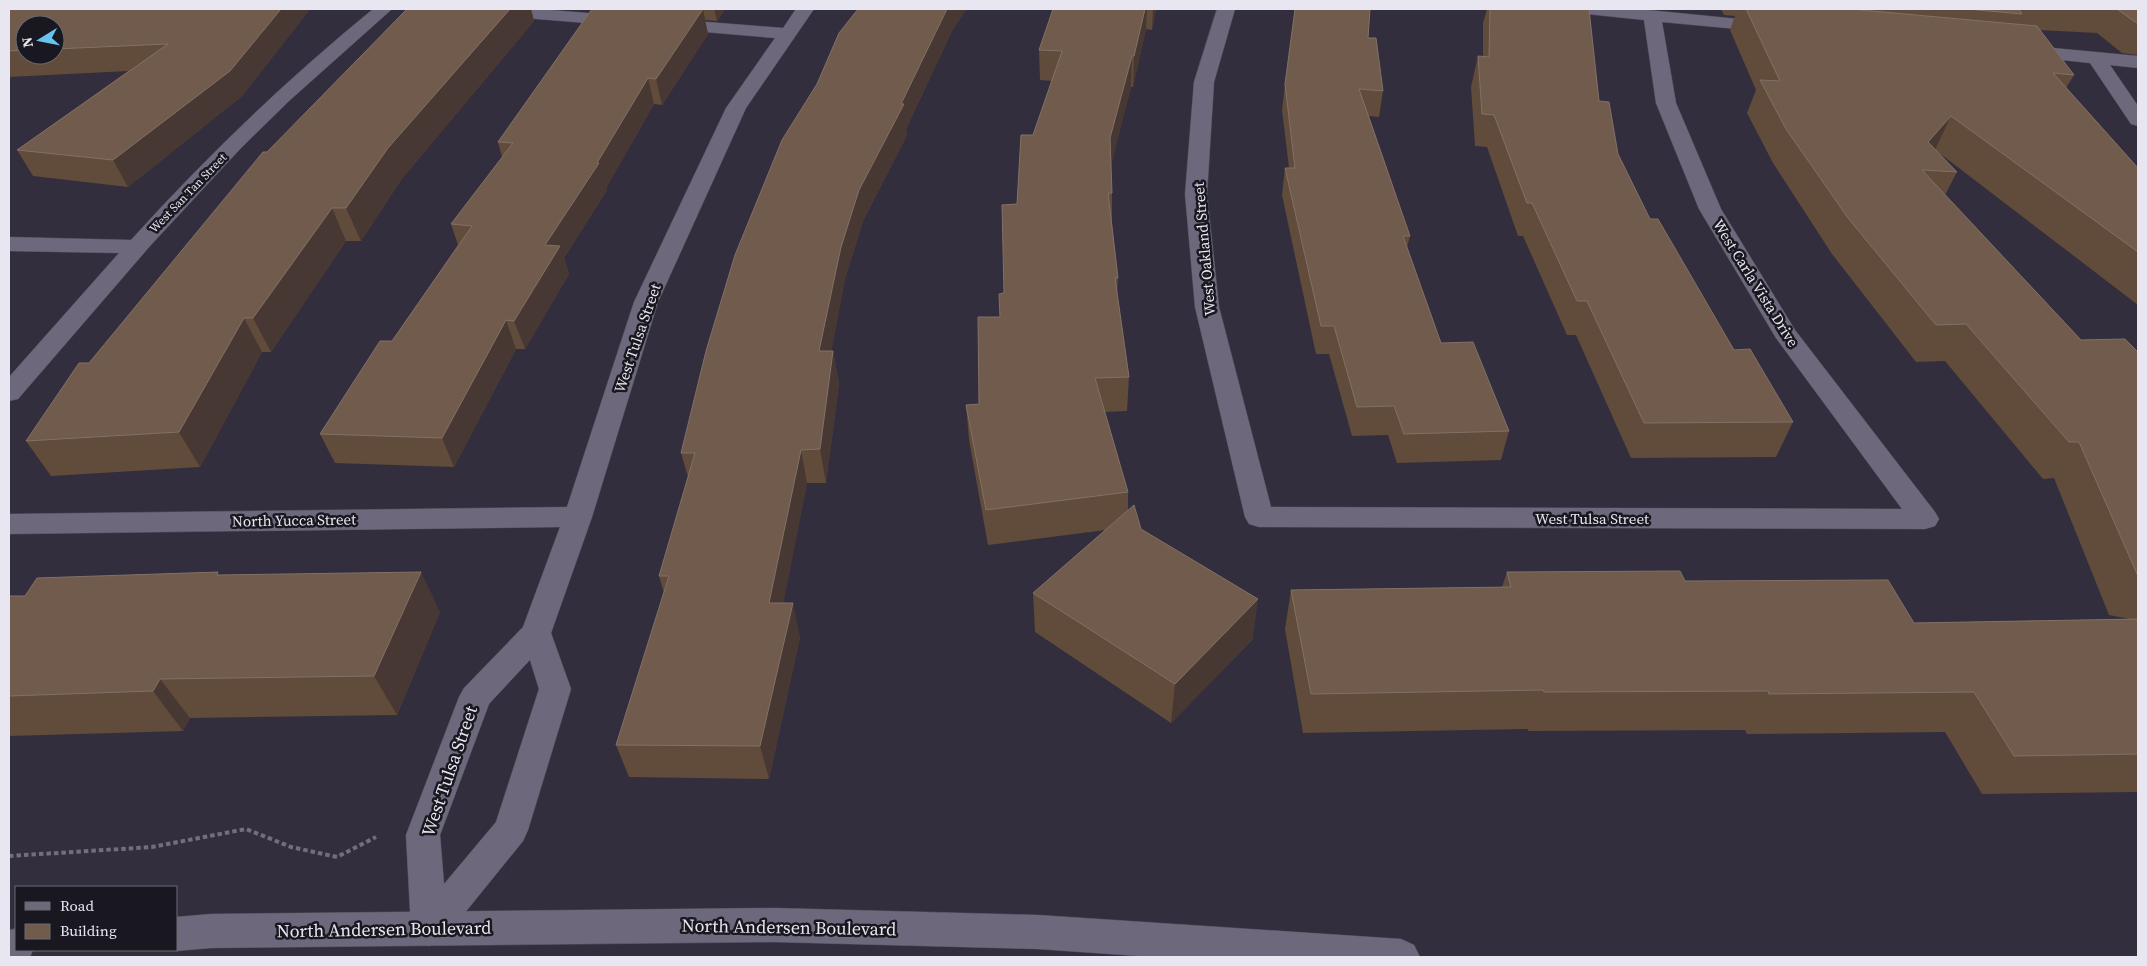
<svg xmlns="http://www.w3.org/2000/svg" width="2147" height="966" font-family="'Source Serif 4',serif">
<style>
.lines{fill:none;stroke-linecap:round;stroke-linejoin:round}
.street-casing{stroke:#504c59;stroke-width:1}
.secondary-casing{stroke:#504c59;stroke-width:1}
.path{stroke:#726e7c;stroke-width:4;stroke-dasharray:4.5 3;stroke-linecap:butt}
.street{fill:#6d687b;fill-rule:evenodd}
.secondary{fill:#6d687b;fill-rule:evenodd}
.wall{fill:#614b3a;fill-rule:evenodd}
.shaded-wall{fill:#483833}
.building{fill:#705b4d;stroke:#827167}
.labels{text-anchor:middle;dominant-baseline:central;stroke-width:5;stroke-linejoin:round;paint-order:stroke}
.far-street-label{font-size:12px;fill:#e8e6f0;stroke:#19171f}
.street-label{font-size:15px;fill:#e8e6f0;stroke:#19171f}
.near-street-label{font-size:18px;fill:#e8e6f0;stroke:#19171f}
</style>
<rect width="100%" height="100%" fill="#322e3e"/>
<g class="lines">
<g class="street-casing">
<g id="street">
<path d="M 373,9 L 392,9 L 289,101 L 241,148 L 150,246 L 18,399 L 9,401 L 9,377 L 119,253 L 9,251 L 9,237 L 131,240 C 206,157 286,80 373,9 Z"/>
<path d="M 466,9 L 538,9 L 624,16 L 630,17 L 633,21 L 630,25 L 624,26 L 475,14 L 469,13 Z"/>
<path d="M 796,9 L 814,9 L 746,108 L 658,302 L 592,517 L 551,633 L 571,689 L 528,830 L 523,841 L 442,941 L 429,946 L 416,941 L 411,929 L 406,835 L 459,697 L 464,688 L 523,627 L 560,527 L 9,534 L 9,514 L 567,507 L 634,302 L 726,108 L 775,38 L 669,29 L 663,28 L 660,24 L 663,20 L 669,19 L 783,28 ZM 530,660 L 539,689 L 496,822 L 444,884 L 440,835 L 489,704 Z"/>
<path d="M 1217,9 L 1235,9 L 1214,82 L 1207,194 L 1219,307 L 1271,507 L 1902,509 L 1776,338 L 1699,209 L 1656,103 L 1644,20 L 1587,14 L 1581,13 L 1578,9 L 1638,9 L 1769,22 L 1775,23 L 1778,27 L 1775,31 L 1769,32 L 1662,22 L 1676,103 L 1721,209 L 1795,330 L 1935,512 L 1939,519 L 1935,526 L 1925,529 L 1259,527 L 1249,524 L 1245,517 L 1195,307 L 1185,194 L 1194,82 Z"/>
<path d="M 2021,45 L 2138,56 L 2138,68 L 2110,65 L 2138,106 L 2138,126 L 2131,124 L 2090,63 L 2014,55 L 2012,51 L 2014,47 Z"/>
</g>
</g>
<g class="secondary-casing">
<g id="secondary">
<path d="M 774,908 L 1038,915 L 1401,939 L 1414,945 L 1420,957 L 1153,957 L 1038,949 L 774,942 L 211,948 L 176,951 L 172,950 L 176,950 L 176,917 L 211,914 Z"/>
<path d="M 16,929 L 16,950 L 33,950 L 30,957 L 9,957 L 9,930 Z"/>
</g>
</g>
<path class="path" d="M 9,856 L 152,847 L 246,829 L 291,847 L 337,857 L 376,837"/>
<use href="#street" class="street"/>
<use href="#secondary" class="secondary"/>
</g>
<g class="wall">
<path d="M 9,9 L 310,9 L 242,96 L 128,187 L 33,176 L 17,150 L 128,71 L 9,77 ZM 25,25 L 55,25 L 55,55 L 25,55 Z"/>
<path d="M 510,9 L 531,9 L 534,21 L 401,180 L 361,241 L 346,241 L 271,352 L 262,352 L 200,467 L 51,476 L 26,441 L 89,363 L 267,152 Z"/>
<path d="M 592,9 L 725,9 L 717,21 L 705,20 L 708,34 L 662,105 L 654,104 L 606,188 L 607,190 L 564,258 L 569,274 L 525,349 L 516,349 L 454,467 L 335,463 L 320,434 L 392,341 L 458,245 L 451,224 L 502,157 L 498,142 Z"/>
<path d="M 1053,9 L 1156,9 L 1152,30 L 1146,29 L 1133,87 L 1131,87 L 1111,164 L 1112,193 L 1112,224 L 1118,278 L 1117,294 L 1129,377 L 1127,411 L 1105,412 L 1128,492 L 1128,511 L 1141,529 L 1253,639 L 1171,723 L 1035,632 L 1033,593 L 1106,530 L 988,545 L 969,440 L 966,405 L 979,404 L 1000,317 L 1033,135 L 1052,81 L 1040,80 L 1039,50 Z"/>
<path d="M 1487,9 L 1589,9 L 1599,101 L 1618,154 L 1650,219 L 1734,350 L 1793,422 L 1776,457 L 1631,458 L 1576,335 L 1567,335 L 1523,236 L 1518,236 L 1487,147 L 1475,146 L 1471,87 L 1478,56 L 1483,57 L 1483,23 Z"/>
<path d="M 1721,9 L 2138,9 L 2138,55 L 2122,53 L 2097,33 L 2039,30 L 2074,75 L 2066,88 L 2138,168 L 2138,305 L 1938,152 L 1957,172 L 1945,195 L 2081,340 L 2138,352 L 2138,792 L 1982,794 L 1945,732 L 1747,734 L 1745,730 L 1528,731 L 1528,729 L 1303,733 L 1285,629 L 1291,590 L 1502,587 L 1507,572 L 1685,581 L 1914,623 L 2130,619 L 2109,615 L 2054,478 L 2043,479 L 1945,361 L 1916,362 L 1832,254 L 1773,163 L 1747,113 L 1756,90 L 1730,30 L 1735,16 L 1724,15 Z"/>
<path d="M 951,33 L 906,129 L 907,135 L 863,221 L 845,279 L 831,351 L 833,351 L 839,384 L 826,483 L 807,483 L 783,603 L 800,637 L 769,779 L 629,777 L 616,745 L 664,593 L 659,576 L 688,477 L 681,453 L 817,84 Z"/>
<path d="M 1368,38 L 1383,91 L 1379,117 L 1369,116 L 1410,236 L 1407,247 L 1441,343 L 1509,431 L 1501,460 L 1397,463 L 1388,435 L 1352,436 L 1329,354 L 1316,354 L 1282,195 L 1285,168 L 1289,168 L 1282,110 L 1285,84 Z"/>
<path d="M 220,575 L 440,612 L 397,715 L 190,718 L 183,731 L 9,736 L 9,596 L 25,596 Z"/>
</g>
<g class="shaded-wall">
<path d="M 281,9 L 310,9 L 242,96 L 128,187 L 113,160 Z"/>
<path d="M 510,9 L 531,9 L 534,21 L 401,180 L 361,241 L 346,208 L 388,148 Z"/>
<path d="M 703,9 L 708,34 L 662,105 L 656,79 Z"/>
<path d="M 714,9 L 725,9 L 717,21 Z"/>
<path d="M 947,9 L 967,9 L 951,33 L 906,129 L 907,135 L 863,221 L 845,279 L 825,385 L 819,351 L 841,247 L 859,190 Z"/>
<path d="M 1145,9 L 1147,9 L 1146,29 L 1133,87 L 1134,56 Z"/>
<path d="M 1153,9 L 1156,9 L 1152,30 Z"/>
<path d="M 1132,56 L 1131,87 L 1110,170 L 1110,138 Z"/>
<path d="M 648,78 L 654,104 L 606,188 L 607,190 L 564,258 L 569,274 L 525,349 L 514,321 L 545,245 Z"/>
<path d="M 1951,116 L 1935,150 L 1928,142 Z"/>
<path d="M 332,208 L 346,241 L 271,352 L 253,318 Z"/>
<path d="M 244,318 L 262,352 L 200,467 L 179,432 Z"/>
<path d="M 506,320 L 516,349 L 454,467 L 442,438 Z"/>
<path d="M 833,351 L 839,384 L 826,483 L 820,449 Z"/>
<path d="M 801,450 L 807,483 L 777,637 L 769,603 Z"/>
<path d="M 421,572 L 440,612 L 397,715 L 374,676 Z"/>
<path d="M 1258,599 L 1253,639 L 1171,723 L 1175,684 Z"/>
<path d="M 793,603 L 800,637 L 769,779 L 760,746 Z"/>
<path d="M 160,679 L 190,718 L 183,731 L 153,691 Z"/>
</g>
<g class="building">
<path d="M 9,9 L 281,9 L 230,71 L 113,160 L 17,150 L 168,44 L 55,49 L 55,25 L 25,25 L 25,50 L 9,51 Z"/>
<path d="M 407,9 L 510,9 L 388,148 L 346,208 L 332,208 L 253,318 L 244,318 L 179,432 L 26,441 L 79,363 L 89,363 L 263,152 L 267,152 Z"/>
<path d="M 592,9 L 703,9 L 656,79 L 648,78 L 597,163 L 599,163 L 545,245 L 560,246 L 514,321 L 506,320 L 442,438 L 320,434 L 380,341 L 392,341 L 472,226 L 451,224 L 513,143 L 498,142 Z"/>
<path d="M 858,9 L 947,9 L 901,104 L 904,104 L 859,190 L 841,247 L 819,351 L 833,351 L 820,449 L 801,450 L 769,603 L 793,603 L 760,746 L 616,745 L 669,576 L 659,576 L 695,453 L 681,453 L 706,351 L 735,255 L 782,140 L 817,84 L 839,33 Z"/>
<path d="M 1053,9 L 1145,9 L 1134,56 L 1132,56 L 1110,138 L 1112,193 L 1108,193 L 1118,278 L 1115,278 L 1129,377 L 1095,378 L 1128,492 L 986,510 L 966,405 L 979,404 L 978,317 L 1000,317 L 999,294 L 1004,293 L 1002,205 L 1017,204 L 1021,135 L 1033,135 L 1062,51 L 1039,50 Z"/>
<path d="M 1295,9 L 1370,9 L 1368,38 L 1376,38 L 1383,91 L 1359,89 L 1410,236 L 1403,236 L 1441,343 L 1473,342 L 1509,431 L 1404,434 L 1394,406 L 1357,407 L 1334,326 L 1321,326 L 1285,168 L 1295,168 L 1285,84 Z"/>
<path d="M 1490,9 L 1589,9 L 1599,101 L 1609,102 L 1618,154 L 1650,219 L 1658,219 L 1734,350 L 1750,349 L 1793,422 L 1644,423 L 1587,301 L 1577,301 L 1532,203 L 1527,203 L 1494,115 L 1482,114 L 1478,56 L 1489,57 Z"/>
<path d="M 1746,9 L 1850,9 L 2037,26 L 2074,75 L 2053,73 L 2138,168 L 2138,252 L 1951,116 L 1928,142 L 1957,172 L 1922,170 L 2081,340 L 2125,339 L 2138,352 L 2138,576 L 2079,442 L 2069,442 L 1966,324 L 1936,325 L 1848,218 L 1786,129 L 1760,80 L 1780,81 Z"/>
<path d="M 1967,9 L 2019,9 L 2022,14 Z"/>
<path d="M 2117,9 L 2138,9 L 2138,24 Z"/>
<path d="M 1134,505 L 1141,529 L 1258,599 L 1175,684 L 1033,593 Z"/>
<path d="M 1680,571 L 1685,581 L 1888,580 L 1914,623 L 2138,619 L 2138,754 L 2014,756 L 1974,692 L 1769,694 L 1768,691 L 1544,692 L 1543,690 L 1311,694 L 1291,590 L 1511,587 L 1507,572 Z"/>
<path d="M 218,572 L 217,575 L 421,572 L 374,676 L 160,679 L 153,691 L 9,696 L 9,596 L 25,596 L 37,578 Z"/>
</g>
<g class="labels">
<g class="far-street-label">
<text transform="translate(188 193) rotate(-46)">West San Tan Street</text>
</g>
<g class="street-label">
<text transform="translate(1204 249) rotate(-95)">West Oakland Street</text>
<text transform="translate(1756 283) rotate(58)">West Carla Vista Drive</text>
<text transform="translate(637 338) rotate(-71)">West Tulsa Street</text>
<text x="1592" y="518">West Tulsa Street</text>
<text transform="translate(294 520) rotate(-1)">North Yucca Street</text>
</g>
<g class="near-street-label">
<text transform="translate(449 771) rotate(-71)">West Tulsa Street</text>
<text transform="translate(789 927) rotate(1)">North Andersen Boulevard</text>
<text transform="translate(384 929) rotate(-1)">North Andersen Boulevard</text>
</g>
</g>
<rect width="2147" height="966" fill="none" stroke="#e8e6f0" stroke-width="20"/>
<rect x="15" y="886" width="162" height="65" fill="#19171f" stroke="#6c6a73"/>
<rect x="25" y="902" width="25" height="8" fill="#6d687b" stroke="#6c6a73"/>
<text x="60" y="911" font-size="15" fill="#e8e6f0">Road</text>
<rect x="25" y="924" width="25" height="15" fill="#705b4d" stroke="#6c6a73"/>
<text x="60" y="936" font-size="15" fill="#e8e6f0">Building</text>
<g transform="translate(40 40) rotate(260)"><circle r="24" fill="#19171f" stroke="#6c6a73"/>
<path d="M0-4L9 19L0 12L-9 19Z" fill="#66c4ef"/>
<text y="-8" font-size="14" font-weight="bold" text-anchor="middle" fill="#e8e6f0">N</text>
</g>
</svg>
